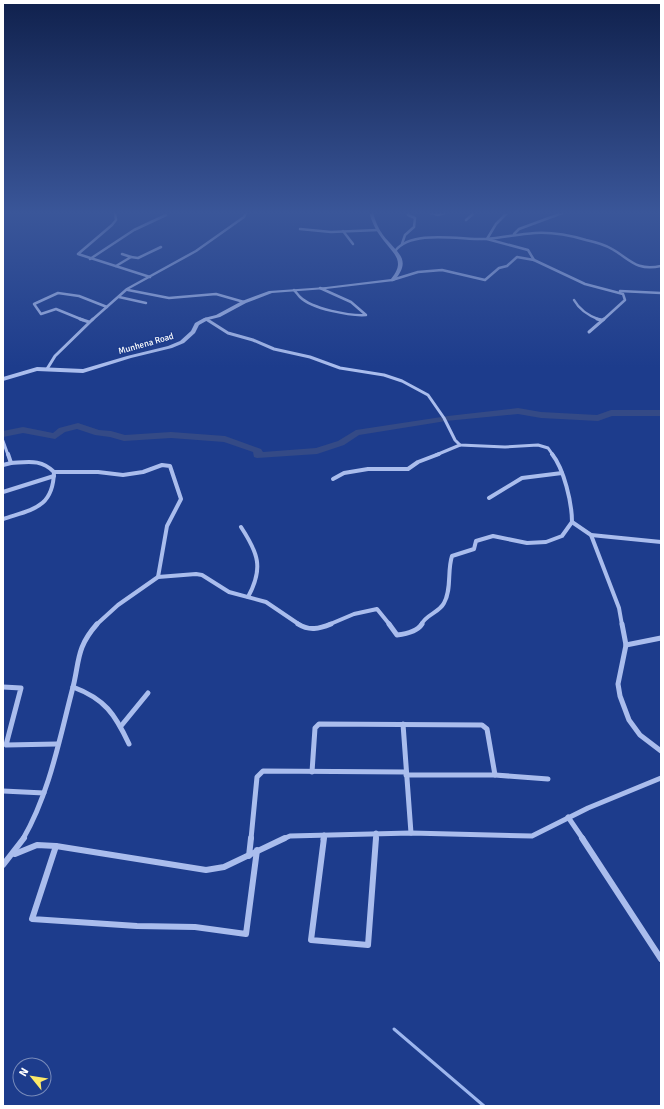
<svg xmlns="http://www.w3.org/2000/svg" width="664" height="1109" font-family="Signika,sans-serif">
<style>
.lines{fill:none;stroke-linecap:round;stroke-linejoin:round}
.stream{stroke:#9db6ee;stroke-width:3}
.river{fill:#344a86;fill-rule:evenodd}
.minor-far4{stroke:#aabded;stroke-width:2.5}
.minor-far3{stroke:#aabded;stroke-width:3}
.minor-far2{stroke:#aabded;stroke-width:4}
.minor-far1{stroke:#aabded;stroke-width:5}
.minor{stroke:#aabded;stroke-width:6}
.tertiary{fill:#aabded;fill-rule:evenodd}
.labels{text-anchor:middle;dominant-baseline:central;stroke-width:3;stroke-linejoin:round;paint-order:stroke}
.far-street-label{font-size:9px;fill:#fff;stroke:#1d3c8c}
</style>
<rect width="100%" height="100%" fill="#1d3c8c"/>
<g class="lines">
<path class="stream" d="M 394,1029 L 484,1106"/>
<path class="river" d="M 518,408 L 541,412 L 597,415 L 611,410 L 661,410 L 661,416 L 612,416 L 598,421 L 541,418 L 518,414 L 446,421 L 359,435 L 344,445 L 317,454 L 257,458 L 254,457 L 253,452 L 224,442 L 171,438 L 124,441 L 110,437 L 95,435 L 77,429 L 65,432 L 55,439 L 23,433 L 3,437 L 3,431 L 23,427 L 53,433 L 59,428 L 78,423 L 99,430 L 111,431 L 125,435 L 171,432 L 225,436 L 261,449 L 263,452 L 316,448 L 338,441 L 356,430 L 448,416 Z"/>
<g class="minor-far4">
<path d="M 115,212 L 116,220 L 112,225 L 78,254 L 150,277"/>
<path d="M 428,212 L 438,215 L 448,212"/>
<path d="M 508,212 L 496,224 L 487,239 L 528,250 L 534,260 L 585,284 L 623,294 L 625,300 L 603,320"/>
<path d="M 466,220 L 473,214 L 472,212"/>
<path d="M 300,229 L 331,232 L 378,230"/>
<path d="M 343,231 L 353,244"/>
<path d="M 514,234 L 519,229 L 565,212"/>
<path d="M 402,244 L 405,235 L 414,227 L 415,218 L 408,215 L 408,213 L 414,212"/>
<path d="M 395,251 C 412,229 461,240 486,239 C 502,238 518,234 535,233 C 552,232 569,235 586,240 C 595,242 604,244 612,249 C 631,260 636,271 661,266"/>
<path d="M 131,257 L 138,258 L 161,247"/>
<path d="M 90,259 L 134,230 L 166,215"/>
<path d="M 116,266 L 131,257 L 122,254"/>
<path d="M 392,280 L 418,272 L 442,270 L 485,280 L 499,268 L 507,266 L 517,257 L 534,260"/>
<path d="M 128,290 L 169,298 L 216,294 L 244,302"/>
<path d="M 294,290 C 296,292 298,295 300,297 C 312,309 350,316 366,315 L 351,302 L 320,288"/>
<path d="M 620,291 L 661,293"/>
<path d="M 119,297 L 146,303"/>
<path d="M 574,300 C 580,311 589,316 600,320"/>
<path d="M 83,320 L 56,309 L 41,314 L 34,304 L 58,293 L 79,296 L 107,307"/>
<path d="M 92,320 L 127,289 L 196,251 L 244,217 L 246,213"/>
</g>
<g class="minor-far3">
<path d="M 80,319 L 89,322"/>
<path d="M 206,319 L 228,333 L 253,340 L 274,349 L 310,357 L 340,368 L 384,375 L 402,381 L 428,395 L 444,418 L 455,440 L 460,445 L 505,447 L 538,445 L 548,448 L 553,455"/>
<path d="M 597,319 L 602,320"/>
<path d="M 589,332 L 604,319"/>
<path d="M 47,369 L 55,356 L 93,319"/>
<path d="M 3,441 L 8,455"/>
<path d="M 436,455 L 460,445"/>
</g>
<g class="minor-far2">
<path d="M 552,454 C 564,469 572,503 572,522 L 591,535 L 619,608 L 622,625"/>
<path d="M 3,465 L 11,463"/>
<path d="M 54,472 L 98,472 L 123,475 L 143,472 L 162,465 L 170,466 L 181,499 L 167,526 L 158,577 L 118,605 L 96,625"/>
<path d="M 333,479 L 344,473 L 368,469 L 408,469 L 418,462 L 439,454"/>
<path d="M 3,492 L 54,476"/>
<path d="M 489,498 L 522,478 L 562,473"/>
<path d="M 3,519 C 33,509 53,508 54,472 C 41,459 29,462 11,463 L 8,454"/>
<path d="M 241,527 C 258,553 264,568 248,597"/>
<path d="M 591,535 L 661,542"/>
<path d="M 158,577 L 196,574 L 202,575 L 229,592 L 266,602 L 300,625"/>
<path d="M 328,625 L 354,614 L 377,609 L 390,625"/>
<path d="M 421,625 C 426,614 439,613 444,603 C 452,589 447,571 452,556 L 474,549 L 476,541 L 493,536 L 527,543 L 546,542 L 562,536 L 572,522"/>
</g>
<g class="minor-far1">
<path d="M 298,624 C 309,631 319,629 331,624"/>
<path d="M 389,624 L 397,635 C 406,634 417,632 422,624"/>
<path d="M 622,624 L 626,645 L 618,684 L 620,696 L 629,720 L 640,735 L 661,751"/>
<path d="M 626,645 L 661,638"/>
<path d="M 3,687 L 21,688 L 6,745 L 57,744"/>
<path d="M 73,687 C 105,699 115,714 129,744"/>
<path d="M 403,724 L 411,833"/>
<path d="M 121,726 L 148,693"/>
<path d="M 312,772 L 315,728 L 319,724 L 482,725 L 487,729 L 495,775"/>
<path d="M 406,775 L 495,775 L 548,779"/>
<path d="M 3,791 L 44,793"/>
<path d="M 568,817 L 583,839"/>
<path d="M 23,839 C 49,794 59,741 72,691 C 80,662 75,649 97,624"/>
<path d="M 251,839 L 257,777 L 263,771 L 406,772"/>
<path d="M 283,839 L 290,836 L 411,833 L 532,836 L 588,808 L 661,778"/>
<path d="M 323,839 L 324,835"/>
<path d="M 376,839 L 376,833"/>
</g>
<g class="minor">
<path d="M 324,838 L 311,940 L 368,945 L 376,838"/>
<path d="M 582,838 L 661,959"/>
<path d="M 56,846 L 32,919 L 137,926 L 195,927 L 246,934 L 257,850"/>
<path d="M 15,854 L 37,845 L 56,846 L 206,870 L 224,867 L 285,838"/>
<path d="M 249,856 L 251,838"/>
<path d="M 3,865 L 24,838"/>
</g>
<path class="tertiary" d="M 369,212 L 373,212 C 375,221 378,228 383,235 C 397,253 413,259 394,281 L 326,289 L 272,293 L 246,303 L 220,317 L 208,320 L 199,325 L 195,333 L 184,343 L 172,348 L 131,358 L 83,373 L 37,371 L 3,381 L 3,377 L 37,367 L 83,369 L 127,356 L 168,346 L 180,341 L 191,331 L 195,323 L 204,318 L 216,315 L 242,301 L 269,291 L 326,287 L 391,279 C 407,260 392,253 381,237 C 375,229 372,222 369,212 Z"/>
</g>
<linearGradient id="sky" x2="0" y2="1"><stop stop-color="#10214d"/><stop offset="0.58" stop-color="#3a5699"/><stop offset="1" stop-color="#3a5699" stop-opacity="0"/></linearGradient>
<rect width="664" height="367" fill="url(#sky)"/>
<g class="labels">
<g class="far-street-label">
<text transform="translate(146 344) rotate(-16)">Munhena Road</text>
</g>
</g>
<rect width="664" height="1109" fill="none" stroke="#ffffff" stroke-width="8"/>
<g transform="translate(32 1077) rotate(300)"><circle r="19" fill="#1d3c8c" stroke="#778aba"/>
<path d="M0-3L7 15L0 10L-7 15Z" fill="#fce968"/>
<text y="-6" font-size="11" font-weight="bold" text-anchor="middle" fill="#ffffff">N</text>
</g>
</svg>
